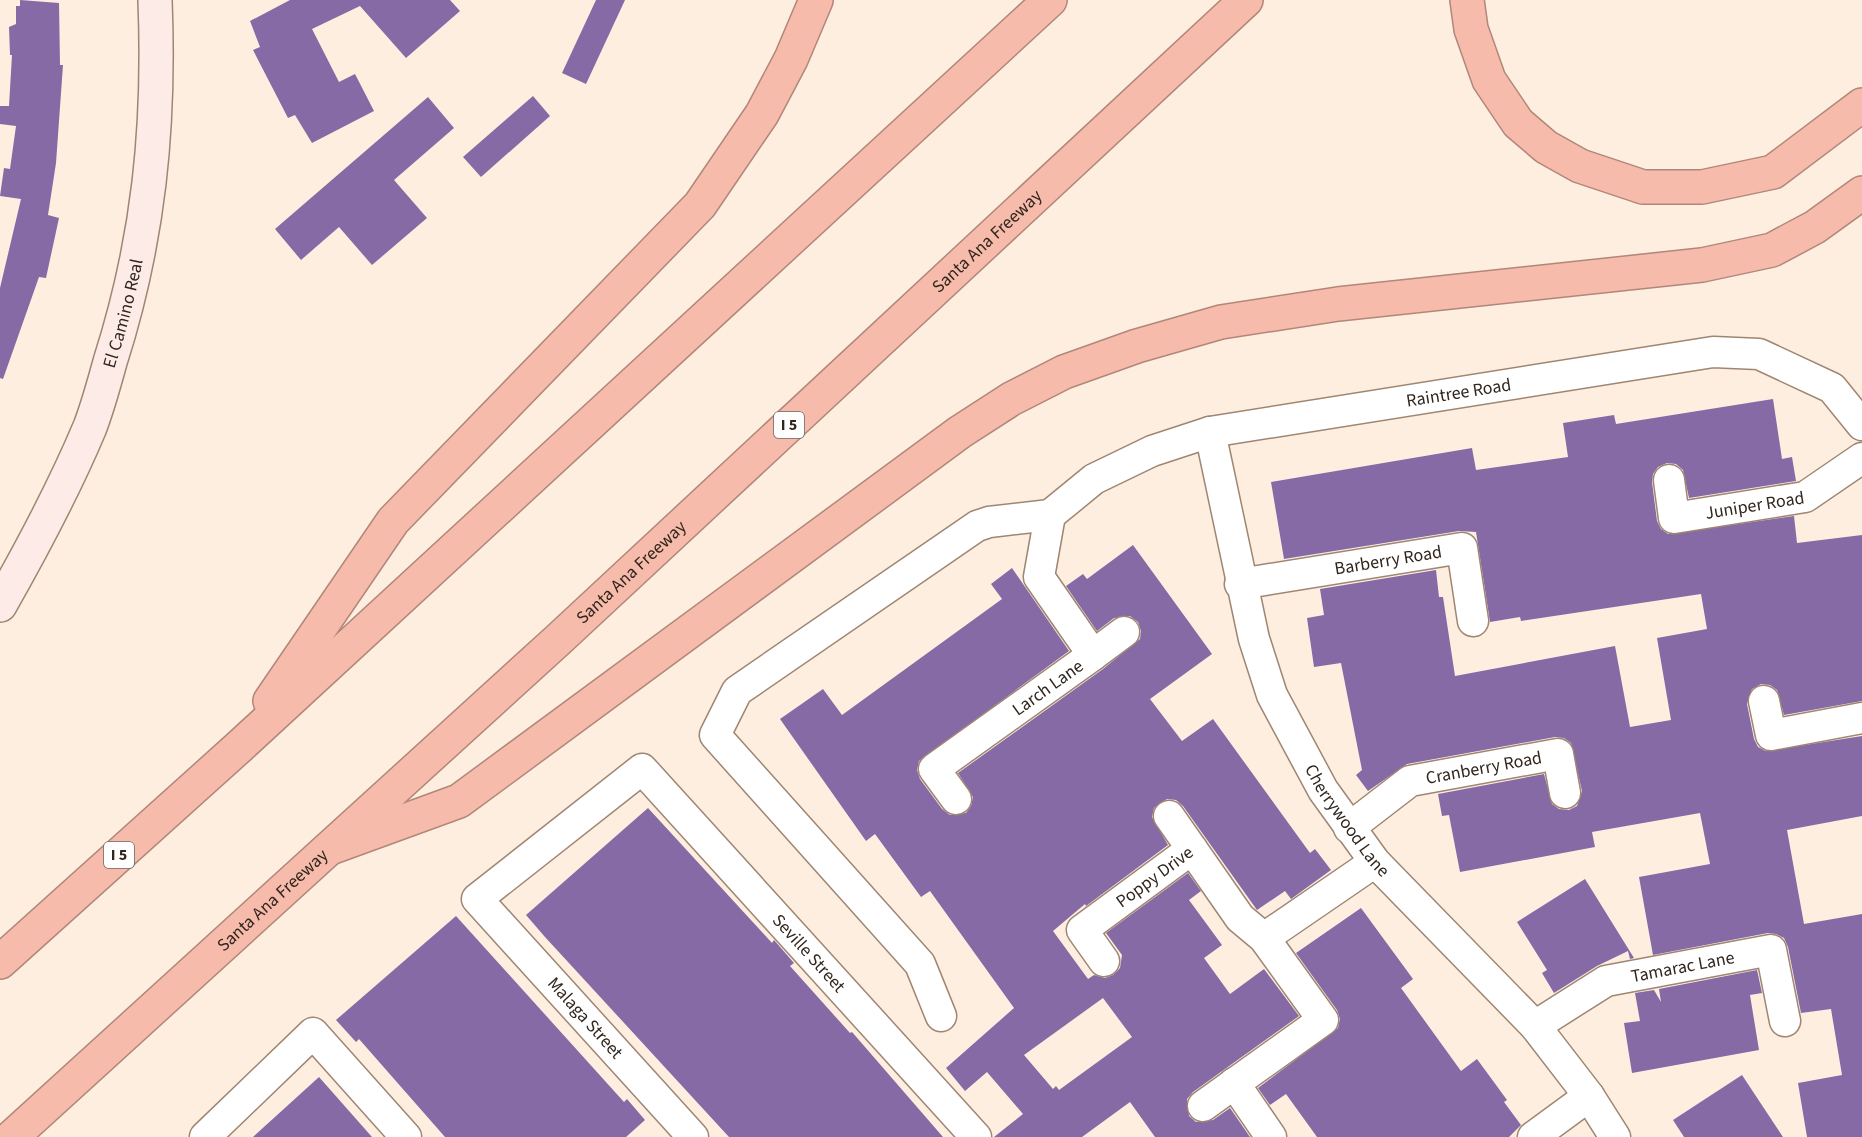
<svg xmlns="http://www.w3.org/2000/svg" width="1862" height="1137" font-family="'Source Sans 3',sans-serif">
<style>
.building{fill:#856aa5;fill-rule:evenodd}
.lines{fill:none;stroke-linecap:round;stroke-linejoin:round}
.street-casing{stroke:#9e8672;stroke-width:33}
.secondary-casing{stroke:#9e8672;stroke-width:36}
.highway-casing{stroke:#b18779;stroke-width:36}
.street{stroke:#fff;stroke-width:30}
.secondary{stroke:#fcebe6;stroke-width:33}
.highway{stroke:#f6bbaa;stroke-width:33}
.labels{text-anchor:middle;dominant-baseline:central;stroke-width:5;stroke-linejoin:round;paint-order:stroke}
.shield{fill:#fefefe;stroke:#6e6761;stroke-width:1.5}
.shield-label{font-size:16px;font-weight:bold;fill:#30261e}
.street-label{font-size:18px;fill:#30261e;stroke:#fefefe}
</style>
<rect width="100%" height="100%" fill="#feeee0"/>
<g class="building">
<path d="M 20,0 L 59,3 L 60,65 L 63,65 L 56,163 L 48,215 L 59,218 L 46,278 L 39,277 L 3,379 L 0,378 L 0,288 L 21,199 L 0,196 L 4,168 L 10,169 L 16,126 L 0,124 L 0,106 L 9,106 L 12,55 L 10,55 L 9,27 L 16,24 L 16,6 L 20,6 Z"/>
<path d="M 290,0 L 450,0 L 460,11 L 406,58 L 360,6 L 312,29 L 339,82 L 355,74 L 374,111 L 312,143 L 295,115 L 288,118 L 253,50 L 260,47 L 250,21 Z"/>
<path d="M 596,0 L 625,0 L 586,84 L 562,73 Z"/>
<path d="M 533,96 L 550,116 L 481,177 L 463,157 Z"/>
<path d="M 428,97 L 454,128 L 394,180 L 427,218 L 372,265 L 339,227 L 301,260 L 275,229 Z"/>
<path d="M 1773,399 L 1782,459 L 1792,457 L 1796,481 L 1689,498 L 1683,470 L 1676,464 L 1667,463 L 1658,467 L 1653,474 L 1652,482 L 1657,521 L 1661,529 L 1668,534 L 1794,516 L 1797,543 L 1862,535 L 1862,701 L 1784,715 L 1777,690 L 1770,685 L 1761,684 L 1752,689 L 1747,704 L 1754,739 L 1758,747 L 1766,751 L 1862,736 L 1862,816 L 1787,830 L 1804,924 L 1862,914 L 1862,1137 L 1807,1137 L 1798,1083 L 1842,1075 L 1831,1009 L 1801,1013 L 1788,947 L 1784,938 L 1776,934 L 1768,933 L 1653,955 L 1639,877 L 1710,864 L 1700,813 L 1592,832 L 1595,847 L 1460,872 L 1449,815 L 1442,816 L 1438,794 L 1544,774 L 1552,804 L 1559,809 L 1569,810 L 1577,806 L 1582,791 L 1571,743 L 1564,738 L 1555,737 L 1407,764 L 1368,791 L 1356,775 L 1362,770 L 1341,663 L 1314,667 L 1307,618 L 1324,615 L 1320,589 L 1436,570 L 1439,597 L 1443,597 L 1455,676 L 1615,646 L 1630,727 L 1671,720 L 1657,638 L 1707,629 L 1701,594 L 1521,621 L 1520,617 L 1490,622 L 1476,532 L 1459,531 L 1284,559 L 1271,482 L 1472,448 L 1476,470 L 1568,457 L 1563,423 L 1614,415 L 1616,424 Z"/>
<path d="M 1133,545 L 1212,654 L 1150,699 L 1182,741 L 1213,719 L 1310,853 L 1315,849 L 1331,870 L 1291,899 L 1285,891 L 1257,910 L 1183,806 L 1176,800 L 1167,799 L 1154,808 L 1152,817 L 1168,845 L 1086,906 L 1085,904 L 1053,931 L 1088,979 L 1094,975 L 1105,978 L 1113,975 L 1120,968 L 1122,955 L 1106,933 L 1188,873 L 1201,891 L 1189,900 L 1222,945 L 1204,958 L 1230,994 L 1264,969 L 1299,1016 L 1193,1092 L 1187,1099 L 1189,1116 L 1196,1122 L 1213,1120 L 1230,1108 L 1250,1137 L 1155,1137 L 1130,1102 L 1082,1137 L 994,1137 L 1023,1114 L 987,1072 L 965,1091 L 946,1068 L 1014,1008 L 930,891 L 921,897 L 875,834 L 866,841 L 780,719 L 823,689 L 842,715 L 1002,599 L 991,584 L 1012,568 L 1069,651 L 919,761 L 917,770 L 920,779 L 942,809 L 950,815 L 966,813 L 971,806 L 973,797 L 958,773 L 1103,669 L 1140,639 L 1141,631 L 1138,622 L 1130,616 L 1114,618 L 1097,631 L 1066,586 L 1083,574 L 1087,579 ZM 1103,998 L 1132,1037 L 1059,1090 L 1056,1086 L 1053,1089 L 1024,1055 Z"/>
<path d="M 648,808 L 772,943 L 774,940 L 794,963 L 790,966 L 850,1033 L 852,1032 L 943,1137 L 729,1137 L 545,937 L 526,915 Z"/>
<path d="M 1585,879 L 1634,958 L 1630,959 L 1628,951 L 1597,966 L 1554,993 L 1542,973 L 1547,970 L 1517,922 Z"/>
<path d="M 1361,908 L 1413,979 L 1401,988 L 1461,1071 L 1477,1059 L 1507,1100 L 1504,1102 L 1521,1125 L 1509,1137 L 1317,1137 L 1286,1094 L 1270,1105 L 1258,1088 L 1338,1028 L 1340,1019 L 1337,1010 L 1296,953 Z"/>
<path d="M 456,916 L 624,1102 L 627,1099 L 645,1120 L 626,1137 L 445,1137 L 359,1039 L 356,1042 L 336,1020 Z"/>
<path d="M 1757,970 L 1762,993 L 1750,995 L 1759,1050 L 1632,1073 L 1624,1023 L 1640,1021 L 1635,993 L 1654,990 L 1661,1002 L 1659,989 Z"/>
<path d="M 1742,1075 L 1783,1137 L 1684,1137 L 1673,1120 Z"/>
<path d="M 319,1077 L 372,1137 L 253,1137 Z"/>
</g>
<g class="lines">
<g class="street-casing">
<g id="street">
<path id="s1" d="M 1210,432 L 1254,639 L 1272,695 L 1323,790 L 1375,862 L 1535,1026 L 1589,1096 L 1615,1137"/>
<path id="s2" d="M 1669,480 L 1674,518 L 1805,497 L 1862,458"/>
<path id="s3" d="M 1050,515 L 1094,479 L 1152,451 L 1210,432 L 1713,352 L 1759,354 L 1832,388 L 1862,425"/>
<path id="s4" d="M 1240,584 L 1462,548 L 1473,621"/>
<path d="M 1093,655 L 1124,632"/>
<path d="M 1764,701 L 1771,735 L 1862,718"/>
<path id="s5" d="M 956,799 L 934,769 L 1093,655 L 1039,577 L 1050,515"/>
<path d="M 1169,816 L 1192,849"/>
<path id="s6" d="M 1349,828 L 1410,781 L 1558,754 L 1565,793"/>
<path d="M 1264,938 L 1375,862"/>
<path id="s7" d="M 1104,961 L 1082,930 L 1192,849 L 1240,918 L 1264,938 L 1323,1020 L 1203,1106"/>
<path d="M 941,1016 L 920,964 L 715,735 L 737,691 L 977,526 L 989,522 L 1050,515"/>
<path id="s8" d="M 1535,1026 L 1606,981 L 1771,950 L 1785,1021"/>
<path d="M 1234,1083 L 1271,1137"/>
<path d="M 205,1137 L 313,1033 L 406,1137"/>
<path id="s9" d="M 693,1137 L 477,899 L 642,769 L 976,1137"/>
<path d="M 1533,1137 L 1589,1096"/>
</g>
</g>
<g class="secondary-casing">
<g id="secondary">
<path id="s10" d="M 0,605 C 33,547 64,489 90,427 C 98,406 104,384 110,362 C 149,240 160,127 155,0"/>
</g>
</g>
<g class="highway-casing">
<g id="highway">
<path d="M 1467,0 L 1471,29 L 1489,80 L 1518,123 L 1546,147 L 1580,166 L 1643,187 L 1702,187 L 1773,172 L 1862,105"/>
<path d="M 270,701 L 393,521 L 700,205 L 762,114 L 791,59 L 816,0"/>
<path d="M 330,848 L 459,801 L 960,432 L 1011,399 L 1064,372 L 1137,346 L 1221,322 L 1338,304 L 1702,265 L 1772,250 L 1815,227 L 1862,193"/>
<path d="M 0,962 L 239,747 L 1050,0"/>
<path id="s11" d="M 12,1137 L 559,639 L 1246,0"/>
</g>
</g>
<use href="#street" class="street"/>
<use href="#secondary" class="secondary"/>
<use href="#highway" class="highway"/>
</g>
<g class="labels">
<g class="shield">
<rect x="774" y="412" width="30" height="26" rx="4.5"/>
<rect x="104" y="842" width="30" height="26" rx="4.5"/>
</g>
<g class="shield-label">
<text x="789" y="425">I 5</text>
<text x="119" y="855">I 5</text>
</g>
<g class="street-label">
<text stroke="none"><textPath href="#s11" startOffset="1324">Santa Ana Freeway</textPath></text>
<text stroke="none"><textPath href="#s10" startOffset="318">El Camino Real</textPath></text>
<text stroke="none"><textPath href="#s3" startOffset="434">Raintree Road</textPath></text>
<text stroke="none"><textPath href="#s2" startOffset="120">Juniper Road</textPath></text>
<text stroke="none"><textPath href="#s4" startOffset="150">Barberry Road</textPath></text>
<text stroke="none"><textPath href="#s11" startOffset="838">Santa Ana Freeway</textPath></text>
<text stroke="none"><textPath href="#s5" startOffset="177">Larch Lane</textPath></text>
<text stroke="none"><textPath href="#s6" startOffset="152">Cranberry Road</textPath></text>
<text stroke="none"><textPath href="#s1" startOffset="417">Cherrywood Lane</textPath></text>
<text stroke="none"><textPath href="#s7" startOffset="128">Poppy Drive</textPath></text>
<text stroke="none"><textPath href="#s11" startOffset="352">Santa Ana Freeway</textPath></text>
<text stroke="none"><textPath href="#s9" startOffset="780">Seville Street</textPath></text>
<text stroke="none"><textPath href="#s8" startOffset="162">Tamarac Lane</textPath></text>
<text transform="translate(585 1018) rotate(48)">Malaga Street</text>
</g>
</g>
</svg>
